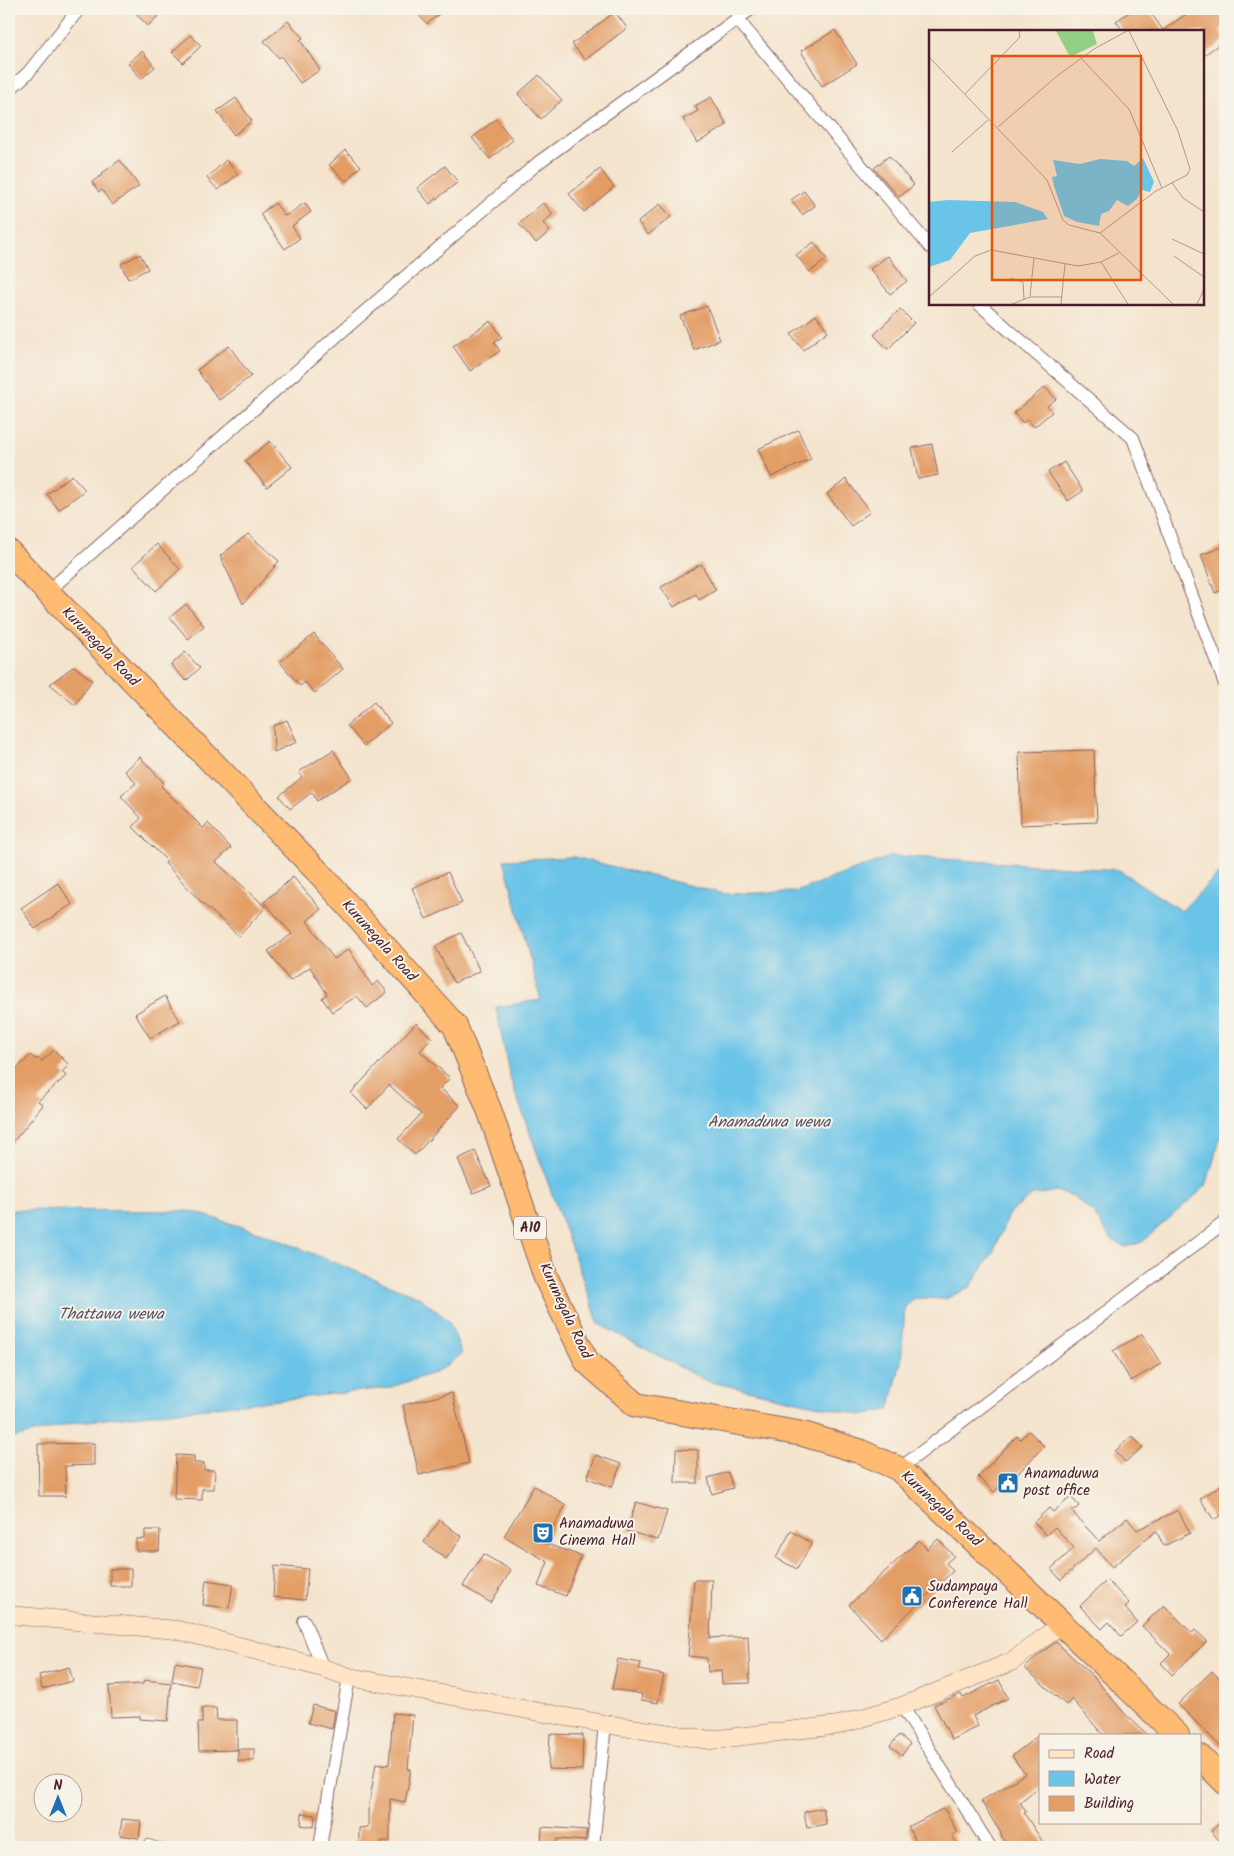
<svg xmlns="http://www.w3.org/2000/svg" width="1234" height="1856" font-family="Kalam,sans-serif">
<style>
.water{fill:#6ac4e8;stroke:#5a728a}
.building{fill:#e39e66}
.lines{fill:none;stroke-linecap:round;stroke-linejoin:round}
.lane-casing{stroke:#866464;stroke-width:8}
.street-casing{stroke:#866464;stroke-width:14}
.secondary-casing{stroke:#866464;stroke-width:19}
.highway-casing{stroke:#866464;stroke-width:26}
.lane{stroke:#fff;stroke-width:6}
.street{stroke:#fff;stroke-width:12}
.secondary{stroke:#ffe4c6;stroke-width:18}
.highway{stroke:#febb71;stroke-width:24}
.labels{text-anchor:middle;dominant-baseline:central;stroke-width:4;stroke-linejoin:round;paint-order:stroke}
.shield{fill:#f7f3e8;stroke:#7e5f64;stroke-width:1}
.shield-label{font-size:14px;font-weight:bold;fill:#4a1f2b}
.street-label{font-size:15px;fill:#4a1f2b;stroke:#f7f3e8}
.poi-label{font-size:15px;fill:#4a1f2b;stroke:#f7f3e8;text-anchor:start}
.water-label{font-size:16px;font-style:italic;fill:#545164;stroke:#f7f3e8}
.inset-road{fill:none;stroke:#b0958c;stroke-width:1}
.view{fill:#e0560e;fill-opacity:0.15;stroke:#e0560e;stroke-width:2.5}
.inset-edge{fill:none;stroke:#4a1f2b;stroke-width:2.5}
</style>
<rect width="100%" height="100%" fill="#f7f3e8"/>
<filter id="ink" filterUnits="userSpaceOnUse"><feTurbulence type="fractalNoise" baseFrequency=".02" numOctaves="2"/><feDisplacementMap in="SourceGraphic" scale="10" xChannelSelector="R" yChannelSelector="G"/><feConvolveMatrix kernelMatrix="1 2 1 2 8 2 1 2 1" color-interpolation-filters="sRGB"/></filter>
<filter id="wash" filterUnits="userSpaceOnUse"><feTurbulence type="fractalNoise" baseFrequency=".0096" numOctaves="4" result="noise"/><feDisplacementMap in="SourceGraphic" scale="20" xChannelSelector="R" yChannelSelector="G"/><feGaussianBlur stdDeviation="1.12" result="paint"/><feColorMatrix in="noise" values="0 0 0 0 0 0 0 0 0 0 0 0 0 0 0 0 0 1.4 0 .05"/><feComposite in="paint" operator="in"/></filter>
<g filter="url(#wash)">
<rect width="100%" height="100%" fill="#f4e4cd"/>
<g class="water">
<path d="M 892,856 L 1119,870 L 1181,911 L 1225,867 L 1225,1122 L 1206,1186 L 1142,1242 L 1126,1247 L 1112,1240 L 1093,1213 L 1073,1196 L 1056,1191 L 1033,1195 L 1009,1213 L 994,1251 L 970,1287 L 946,1299 L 915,1298 L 905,1307 L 901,1362 L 889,1410 L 861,1415 L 706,1381 L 599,1324 L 510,1078 L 496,1007 L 541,1000 L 504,860 L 574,857 L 724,894 L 795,892 Z"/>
<path d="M 9,1210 L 191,1211 L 262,1233 L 419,1297 L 449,1321 L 462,1354 L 437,1372 L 388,1388 L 78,1422 L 9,1439 Z"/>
</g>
<g id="blocks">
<g class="building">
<path d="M 132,9 L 165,9 L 148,26 Z"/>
<path d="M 413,9 L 445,9 L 427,24 Z"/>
<path d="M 1134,9 L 1148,9 L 1163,30 L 1194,9 L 1219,9 L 1225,17 L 1225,26 L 1220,30 L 1225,40 L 1203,56 L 1203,31 L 1123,31 L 1116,21 Z"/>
<path d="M 615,12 L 627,28 L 585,60 L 572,44 Z"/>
<path d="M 288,21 L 303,38 L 300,40 L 320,70 L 300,83 L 281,56 L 279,58 L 264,41 Z"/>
<path d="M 835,30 L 857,64 L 822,86 L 801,51 Z"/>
<path d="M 191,35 L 201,46 L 183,63 L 172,52 Z"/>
<path d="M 142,51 L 155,67 L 141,79 L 128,63 Z"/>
<path d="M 539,75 L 562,100 L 541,119 L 518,94 Z"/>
<path d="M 711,97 L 727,125 L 697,143 L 683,119 L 698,111 L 695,106 Z"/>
<path d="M 236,98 L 252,121 L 234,135 L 217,111 Z"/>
<path d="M 496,119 L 513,140 L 490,159 L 472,138 Z"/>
<path d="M 345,150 L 361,166 L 346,181 L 329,165 Z"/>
<path d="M 889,156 L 914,185 L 899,197 L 874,168 Z"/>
<path d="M 120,160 L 139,186 L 112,205 L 102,190 L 99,192 L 92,182 L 102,175 L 101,174 Z"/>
<path d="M 226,160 L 238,174 L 218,190 L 207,178 Z"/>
<path d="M 445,166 L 458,182 L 430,204 L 417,188 Z"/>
<path d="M 600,169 L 614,187 L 584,212 L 569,194 Z"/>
<path d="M 804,191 L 815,206 L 802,215 L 791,200 Z"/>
<path d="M 275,203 L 285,216 L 305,203 L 311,212 L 292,226 L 300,238 L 285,249 L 260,214 Z"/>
<path d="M 543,203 L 553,214 L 543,223 L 550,231 L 536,243 L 519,224 Z"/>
<path d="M 660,204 L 671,217 L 648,235 L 638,222 Z"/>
<path d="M 814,242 L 827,259 L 810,272 L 796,255 Z"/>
<path d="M 140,254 L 148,269 L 128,279 L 121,264 Z"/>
<path d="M 888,256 L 907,281 L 890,294 L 870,269 Z"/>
<path d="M 707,306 L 720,340 L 694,350 L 680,316 Z"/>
<path d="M 900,309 L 914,323 L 888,349 L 874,335 Z"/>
<path d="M 816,315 L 828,331 L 803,350 L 791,334 Z"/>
<path d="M 491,321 L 502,337 L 494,342 L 500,351 L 470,371 L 453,346 Z"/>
<path d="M 229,346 L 251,376 L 219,400 L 197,370 Z"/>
<path d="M 1045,387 L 1056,399 L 1047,406 L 1052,412 L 1034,427 L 1027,419 L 1023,423 L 1014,413 Z"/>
<path d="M 798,430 L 811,459 L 771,477 L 758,449 Z"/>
<path d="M 270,441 L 292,467 L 267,487 L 245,461 Z"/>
<path d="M 932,444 L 938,475 L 918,479 L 912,448 Z"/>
<path d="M 1064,462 L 1083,491 L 1068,501 L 1048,472 Z"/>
<path d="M 72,475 L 85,490 L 59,510 L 47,494 Z"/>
<path d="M 846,479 L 870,512 L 851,526 L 827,494 Z"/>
<path d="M 248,534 L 279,561 L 243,604 L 220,556 Z"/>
<path d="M 157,544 L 180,569 L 156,591 L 133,566 Z"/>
<path d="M 1225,546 L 1225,589 L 1215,593 L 1201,555 Z"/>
<path d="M 701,564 L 716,590 L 699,600 L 696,594 L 674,607 L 661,587 Z"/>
<path d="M 186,604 L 204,626 L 188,639 L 170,617 Z"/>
<path d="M 314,634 L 343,669 L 315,693 L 305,682 L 300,686 L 280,662 Z"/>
<path d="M 185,652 L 200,668 L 186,681 L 171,665 Z"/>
<path d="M 74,666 L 92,680 L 75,705 L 50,684 Z"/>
<path d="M 374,702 L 391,723 L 364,746 L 347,725 Z"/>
<path d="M 287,720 L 297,742 L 274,752 L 273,726 Z"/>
<path d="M 333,750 L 352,778 L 317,801 L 312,792 L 290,809 L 279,796 L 302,777 L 299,772 Z"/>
<path d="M 1094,750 L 1097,822 L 1021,825 L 1019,752 Z"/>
<path d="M 140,757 L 164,783 L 161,786 L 203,828 L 208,823 L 231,848 L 216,862 L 266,907 L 239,936 L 201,902 L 165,863 L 167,861 L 133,827 L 141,818 L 121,796 L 136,783 L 125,771 Z"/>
<path d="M 448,872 L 462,903 L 426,919 L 412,888 Z"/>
<path d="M 293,877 L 321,909 L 307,921 L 334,959 L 349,949 L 372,986 L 378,981 L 387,992 L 367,1008 L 357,996 L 332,1012 L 322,998 L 327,994 L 310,967 L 290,981 L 268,951 L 292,934 L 264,902 Z"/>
<path d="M 58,883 L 72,904 L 35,929 L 21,908 Z"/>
<path d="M 461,933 L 480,971 L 454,983 L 435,946 Z"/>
<path d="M 165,996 L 180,1021 L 150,1038 L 135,1014 Z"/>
<path d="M 416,1023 L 432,1038 L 420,1051 L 450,1078 L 440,1088 L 460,1106 L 415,1155 L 398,1139 L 421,1114 L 389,1085 L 367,1109 L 351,1093 Z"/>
<path d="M 54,1050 L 69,1065 L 62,1072 L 66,1076 L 38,1101 L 43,1105 L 9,1147 L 9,1076 L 31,1055 L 36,1060 L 38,1058 L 42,1061 Z"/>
<path d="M 475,1151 L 491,1186 L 473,1193 L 458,1159 Z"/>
<path d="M 1142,1334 L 1161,1364 L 1131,1381 L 1113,1351 Z"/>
<path d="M 452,1393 L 469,1463 L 419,1475 L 403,1405 Z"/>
<path d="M 1029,1431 L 1044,1446 L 1002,1490 L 999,1487 L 994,1492 L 978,1477 L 1017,1436 L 1020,1439 Z"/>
<path d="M 1132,1436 L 1143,1447 L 1125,1462 L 1115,1451 Z"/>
<path d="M 94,1443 L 94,1465 L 65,1466 L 66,1496 L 39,1496 L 38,1444 Z"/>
<path d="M 676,1449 L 698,1450 L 698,1483 L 675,1483 Z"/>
<path d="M 176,1455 L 194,1456 L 194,1463 L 204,1463 L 204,1470 L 215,1470 L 214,1489 L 202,1489 L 202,1500 L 174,1499 Z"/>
<path d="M 596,1455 L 621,1464 L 612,1487 L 587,1478 Z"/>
<path d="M 728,1472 L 733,1488 L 712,1494 L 708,1478 Z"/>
<path d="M 1225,1482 L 1225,1512 L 1214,1520 L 1200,1499 Z"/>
<path d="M 534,1486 L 566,1505 L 544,1543 L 581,1556 L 566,1596 L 538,1586 L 548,1562 L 504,1536 Z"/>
<path d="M 1071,1497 L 1079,1506 L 1072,1512 L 1099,1541 L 1127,1518 L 1137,1530 L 1178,1510 L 1190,1533 L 1164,1546 L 1156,1531 L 1112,1567 L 1096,1548 L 1061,1580 L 1051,1569 L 1074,1548 L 1055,1527 L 1046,1535 L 1034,1522 L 1049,1508 L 1053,1512 Z"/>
<path d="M 636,1502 L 667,1511 L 658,1540 L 627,1531 Z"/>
<path d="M 440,1520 L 462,1537 L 446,1559 L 424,1542 Z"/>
<path d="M 145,1530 L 160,1530 L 159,1551 L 136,1551 L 136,1539 L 145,1539 Z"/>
<path d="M 791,1531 L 812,1543 L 797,1569 L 776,1558 Z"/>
<path d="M 938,1539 L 954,1556 L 946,1563 L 953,1571 L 881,1639 L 849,1605 L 919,1540 L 927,1549 Z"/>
<path d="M 483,1554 L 511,1570 L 491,1603 L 463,1586 Z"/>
<path d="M 275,1566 L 308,1569 L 305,1600 L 273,1597 Z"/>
<rect x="110" y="1569" width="21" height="17"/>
<path d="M 206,1580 L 233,1584 L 229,1608 L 203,1605 Z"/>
<path d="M 694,1580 L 712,1580 L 710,1638 L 748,1636 L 750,1683 L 722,1684 L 721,1671 L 708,1672 L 707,1658 L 688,1656 Z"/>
<path d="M 1107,1580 L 1129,1603 L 1125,1608 L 1137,1622 L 1121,1636 L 1109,1622 L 1102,1629 L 1080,1606 Z"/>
<path d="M 1164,1605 L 1192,1633 L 1195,1630 L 1207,1641 L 1172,1675 L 1161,1663 L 1170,1654 L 1142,1626 Z"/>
<path d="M 1056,1642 L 1093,1676 L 1125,1714 L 1148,1735 L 1103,1735 L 1072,1699 L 1066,1705 L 1025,1668 L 1036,1657 Z"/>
<path d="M 618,1659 L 641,1663 L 639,1670 L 664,1675 L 658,1703 L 641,1700 L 642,1694 L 612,1689 Z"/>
<path d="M 175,1662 L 201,1667 L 197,1686 L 172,1681 Z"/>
<path d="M 69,1667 L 73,1681 L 42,1689 L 39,1675 Z"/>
<path d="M 1212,1671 L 1225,1684 L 1225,1751 L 1178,1704 Z"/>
<path d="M 144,1680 L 171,1683 L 168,1721 L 140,1719 L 140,1716 L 111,1717 L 109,1686 L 143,1684 Z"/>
<path d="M 999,1680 L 1008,1698 L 973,1716 L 978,1726 L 952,1740 L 934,1705 L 961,1694 L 963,1698 Z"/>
<path d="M 313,1705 L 335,1711 L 332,1729 L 308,1723 Z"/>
<path d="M 202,1708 L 216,1708 L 217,1720 L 237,1720 L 237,1750 L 199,1751 L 198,1723 L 202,1723 Z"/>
<path d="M 393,1713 L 413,1715 L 408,1769 L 411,1769 L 405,1802 L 390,1799 L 390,1841 L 381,1841 L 381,1847 L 359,1847 L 359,1828 L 368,1827 L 368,1811 L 376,1763 L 389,1765 Z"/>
<path d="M 550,1734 L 583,1735 L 582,1770 L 548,1769 Z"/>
<path d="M 1040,1734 L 1040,1786 L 1020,1802 L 1026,1812 L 1024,1813 L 1046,1847 L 1008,1847 L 1001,1836 L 1002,1835 L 981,1801 L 1025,1774 L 1012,1756 Z"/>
<path d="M 899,1735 L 910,1744 L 902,1755 L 890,1746 Z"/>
<rect x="238" y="1749" width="16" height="12"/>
<path d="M 823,1808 L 826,1824 L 807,1828 L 804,1812 Z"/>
<path d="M 944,1808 L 957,1832 L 952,1835 L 959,1847 L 919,1847 L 908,1827 Z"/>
<path d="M 302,1813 L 315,1815 L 314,1827 L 301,1825 Z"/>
<path d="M 1225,1818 L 1225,1847 L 1211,1831 Z"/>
<path d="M 122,1819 L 141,1821 L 139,1838 L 120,1835 Z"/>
<path d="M 542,1827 L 587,1830 L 585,1841 L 557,1839 L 556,1847 L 541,1847 Z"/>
</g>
</g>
</g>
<g filter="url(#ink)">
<use href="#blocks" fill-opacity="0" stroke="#866464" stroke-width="1"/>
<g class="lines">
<g class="lane-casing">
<path id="lane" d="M 148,1843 L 162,1847"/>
</g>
<g class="street-casing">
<g id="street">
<path d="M 737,19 L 930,247"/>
<path d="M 9,90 L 28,73 L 79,9"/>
<path d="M 979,304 L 1133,438 L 1225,684"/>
<path d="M 47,592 L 340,333 L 539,162 L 751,9"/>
<path d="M 899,1469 L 1225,1222"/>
<path d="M 304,1621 L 323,1668"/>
<path d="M 902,1706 L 990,1847"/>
<path d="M 320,1847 L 349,1677"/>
<path d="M 593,1847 L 605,1724"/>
</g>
</g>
<g class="secondary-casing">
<path id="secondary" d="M 9,1615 L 177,1630 L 323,1668 L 349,1677 L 605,1724 L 710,1740 L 839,1725 L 902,1706 L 1011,1662 L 1062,1624"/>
</g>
<g class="highway-casing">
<g id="highway">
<path d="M 9,552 L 322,876 L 455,1026 L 490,1112 L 546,1278 L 587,1362 L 636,1405 L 803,1434 L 859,1451 L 899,1469 L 1062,1624 L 1177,1735"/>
<path d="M 1200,1757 L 1225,1782"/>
</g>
</g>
<use href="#lane" class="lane"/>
<use href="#street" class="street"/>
<use href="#secondary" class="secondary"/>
<use href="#highway" class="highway"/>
</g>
</g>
<defs>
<g id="civic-square" transform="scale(1.125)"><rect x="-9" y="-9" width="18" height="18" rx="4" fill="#1f6fb2" stroke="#f7f3e8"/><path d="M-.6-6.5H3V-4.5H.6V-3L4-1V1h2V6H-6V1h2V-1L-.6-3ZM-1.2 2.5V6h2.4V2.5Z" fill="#fff"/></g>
<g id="theatre-square" transform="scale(1.125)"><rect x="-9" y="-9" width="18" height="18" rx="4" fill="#1f6fb2" stroke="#f7f3e8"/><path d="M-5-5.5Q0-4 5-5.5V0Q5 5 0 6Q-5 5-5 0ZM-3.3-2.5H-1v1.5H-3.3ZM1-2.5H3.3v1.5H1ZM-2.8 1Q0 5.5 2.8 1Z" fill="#fff"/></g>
</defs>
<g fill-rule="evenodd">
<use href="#civic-square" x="1008" y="1483"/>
<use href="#theatre-square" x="543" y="1533"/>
<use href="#civic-square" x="912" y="1596"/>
</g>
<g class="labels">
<rect class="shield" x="514" y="1216.5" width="32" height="23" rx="4"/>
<g class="shield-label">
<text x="530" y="1228">A10</text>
</g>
<g class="street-label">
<text transform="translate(100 647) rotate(46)">Kurunegala Road</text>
<text transform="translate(379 941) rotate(48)">Kurunegala Road</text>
<text transform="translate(565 1311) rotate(65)">Kurunegala Road</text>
<text transform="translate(941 1509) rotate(43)">Kurunegala Road</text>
</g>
<g class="poi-label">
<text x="1024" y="1474">Anamaduwa<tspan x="1024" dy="17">post office</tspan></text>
<text x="559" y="1524">Anamaduwa<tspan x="559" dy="17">Cinema Hall</tspan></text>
<text x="928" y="1587">Sudampaya<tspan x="928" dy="17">Conference Hall</tspan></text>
</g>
<g class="water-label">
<text x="769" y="1122">Anamaduwa wewa</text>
<text x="111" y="1314">Thattawa wewa</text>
</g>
</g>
<g transform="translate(929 30)">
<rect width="275" height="275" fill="#f4e4cd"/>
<path d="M 127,1 L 164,1 L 168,14 L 141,27 Z" fill="#93cf84"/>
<path d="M 214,128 L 225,152 L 221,162 L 213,160 L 208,169 L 199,176 L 188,170 L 180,181 L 172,184 L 170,196 L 148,192 L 135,186 L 125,156 L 123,147 L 128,146 L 124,130 L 151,134 L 171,129 L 198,131 L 205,136 ZM 19,170 L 86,172 L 114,182 L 119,189 L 41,203 L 21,230 L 0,237 L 0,172 Z" fill="#6ac4e8"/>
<path class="inset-road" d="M 0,27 L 118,150 L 134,190 L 140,195 L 171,203 L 244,274M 152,28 L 200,79 L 233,158M 36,64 L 91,7 L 90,1M 69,97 L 128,46 L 165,19 L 198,1M 23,122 L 59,90M 243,153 L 254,168 L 275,182M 171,203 L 227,161 L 258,145 L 261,139 L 249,101 L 200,1M 243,209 L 275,224M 245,226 L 275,247M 172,232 L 199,274M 81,248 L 94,252 L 95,269M 101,266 L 105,228M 0,267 L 46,226 L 62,220 L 149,236 L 172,232 L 190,223M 83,274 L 101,267 L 133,267M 132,274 L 136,234M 268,274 L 275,259"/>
<path class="view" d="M 63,26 L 212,26 L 212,250 L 63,250 Z"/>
<rect width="275" height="275" class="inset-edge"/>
</g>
<rect width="1234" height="1856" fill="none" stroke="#f7f3e8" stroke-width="30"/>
<rect x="1039" y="1734" width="162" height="90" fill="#f7f3e8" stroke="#b29e9c"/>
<rect x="1049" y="1750" width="25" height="8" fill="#ffe4c6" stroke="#b29e9c"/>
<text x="1084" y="1758" font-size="15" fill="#4a1f2b">Road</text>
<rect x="1049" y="1771" width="25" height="15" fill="#6ac4e8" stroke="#b29e9c"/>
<text x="1084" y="1784" font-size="15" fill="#4a1f2b">Water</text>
<rect x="1049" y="1796" width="25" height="15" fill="#e39e66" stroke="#b29e9c"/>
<text x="1084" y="1808" font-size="15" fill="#4a1f2b">Building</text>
<g transform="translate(58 1798)"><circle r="24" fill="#f7f3e8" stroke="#b29e9c"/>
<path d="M0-4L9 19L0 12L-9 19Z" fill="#1f6fb2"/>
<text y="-8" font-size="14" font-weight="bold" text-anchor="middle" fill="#4a1f2b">N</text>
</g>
</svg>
